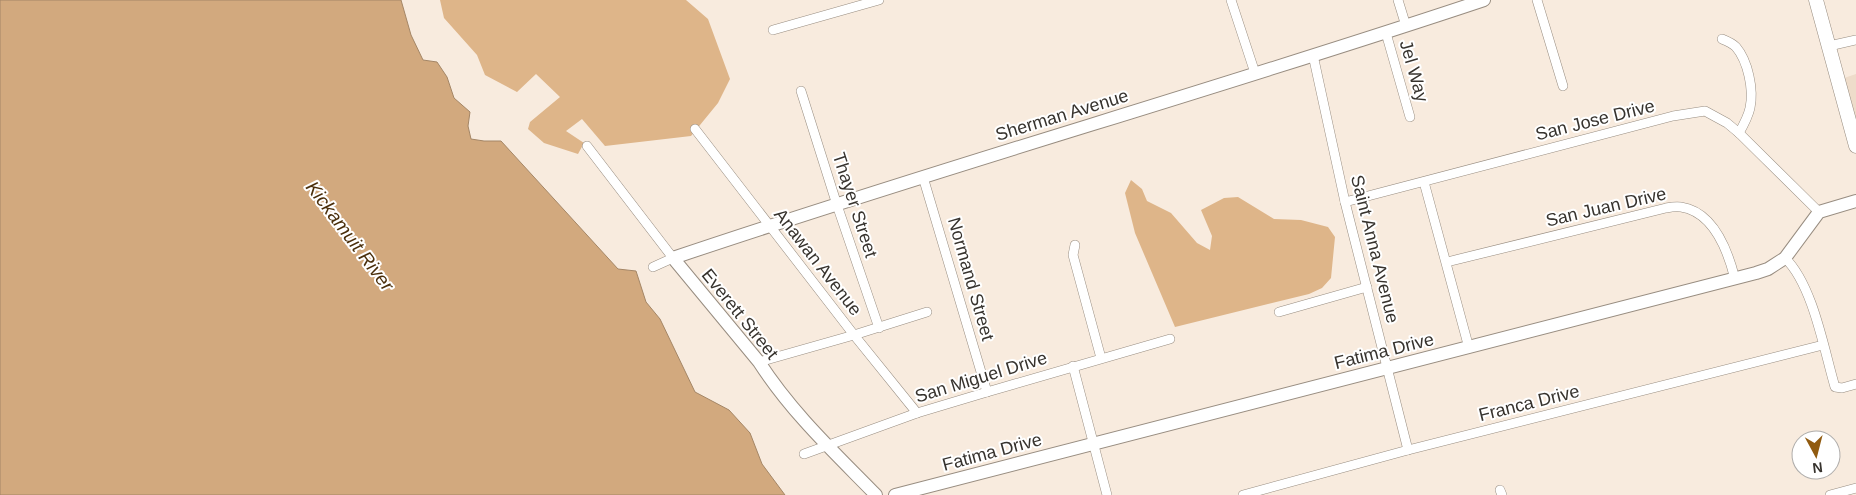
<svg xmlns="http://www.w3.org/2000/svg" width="1856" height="495" font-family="Helvetica,sans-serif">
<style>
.built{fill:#eedcca}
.forest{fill:#deb589}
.water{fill:#d2a97e;stroke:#a48666}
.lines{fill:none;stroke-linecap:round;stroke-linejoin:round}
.street-casing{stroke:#988d81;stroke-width:10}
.secondary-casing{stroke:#988d81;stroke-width:14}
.primary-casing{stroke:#988d81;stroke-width:15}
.street{stroke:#fff;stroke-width:9}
.secondary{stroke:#fff;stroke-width:12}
.primary{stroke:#fff;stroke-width:14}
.labels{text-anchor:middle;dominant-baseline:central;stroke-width:4;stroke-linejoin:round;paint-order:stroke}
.street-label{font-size:18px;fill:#37332e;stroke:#fff}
.water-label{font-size:19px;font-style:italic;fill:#4b2f0b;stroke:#fff}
</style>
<rect width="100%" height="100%" fill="#f8ebde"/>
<path class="built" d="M 1856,74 L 1856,119 L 1844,78 Z"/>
<g class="forest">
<path d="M 440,0 L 686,0 L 708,19 L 730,79 L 718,103 L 691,136 L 605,146 L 582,119 L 566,131 L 584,143 L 578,154 L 544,143 L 528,129 L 530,122 L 560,97 L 536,74 L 517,92 L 485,75 L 477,55 L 444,18 Z"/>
<path d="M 1131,180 L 1142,189 L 1147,201 L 1171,213 L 1197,243 L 1210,250 L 1212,236 L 1201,210 L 1224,198 L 1238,197 L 1274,219 L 1301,220 L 1328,227 L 1335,237 L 1331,278 L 1322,288 L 1309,294 L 1175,327 L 1135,233 L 1125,193 Z"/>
</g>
<path class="water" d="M 0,0 L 401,0 L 411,35 L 423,60 L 437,62 L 447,77 L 454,98 L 470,112 L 468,126 L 471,139 L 484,141 L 501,141 L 618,269 L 636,271 L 646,302 L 660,319 L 695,392 L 729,410 L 750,433 L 762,464 L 785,495 L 0,495 Z"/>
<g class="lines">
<g class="street-casing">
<g id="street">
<path d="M 1231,0 L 1255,73"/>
<path d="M 1398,0 L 1406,26"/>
<path d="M 1537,0 L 1563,86"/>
<path d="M 773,30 L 879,0"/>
<path d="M 1386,33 L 1410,117"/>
<path d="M 1722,39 C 1727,41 1733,44 1736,47 C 1748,61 1754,90 1750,108 C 1748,117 1743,126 1739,133"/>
<path d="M 1829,46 L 1856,40"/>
<path d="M 1313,55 L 1345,202 L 1408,450"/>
<path d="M 801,91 L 837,205 L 879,328"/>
<path d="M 695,129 L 854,335 L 917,413"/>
<path d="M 587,146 L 673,258 L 653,267"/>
<path d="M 923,177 L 987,392"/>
<path d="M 1424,182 L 1469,348"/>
<path d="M 1345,202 L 1673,116 L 1705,111 L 1727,123 L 1739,133 L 1819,212"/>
<path d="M 1075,245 L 1073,255 L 1101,358"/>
<path d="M 1785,258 C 1813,285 1824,350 1835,387 L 1842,388 L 1856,384"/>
<path d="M 1447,262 L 1666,208 C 1671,207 1676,206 1681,207 C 1714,212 1728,251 1735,279"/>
<path d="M 1279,312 L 1367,287"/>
<path d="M 759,362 L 854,335 L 927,312"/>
<path d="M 1073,366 L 1107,495"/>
<path d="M 804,454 L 917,413 L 987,392 L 1170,339"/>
<path d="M 1500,490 L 1502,495"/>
<path d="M 1243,495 L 1408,450 L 1823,345"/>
<path d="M 1830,495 L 1856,488"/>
</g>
</g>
<g class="secondary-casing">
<g id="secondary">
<path d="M 876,495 C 834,452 792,413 759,362 L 673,258 C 942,167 1215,90 1484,0"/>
<path d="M 895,495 L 1756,273 L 1768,269 L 1785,258 L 1819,212 L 1856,201"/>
</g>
</g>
<g class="primary-casing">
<path id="primary" d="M 1816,0 L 1856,146"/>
</g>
<use href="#street" class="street"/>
<use href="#secondary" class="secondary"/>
<use href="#primary" class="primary"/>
</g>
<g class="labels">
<g class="street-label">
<text transform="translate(1414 71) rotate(74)">Jel Way</text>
<text transform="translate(1062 115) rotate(-17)">Sherman Avenue</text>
<text transform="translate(1595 120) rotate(-14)">San Jose Drive</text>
<text transform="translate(855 205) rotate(72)">Thayer Street</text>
<text transform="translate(1606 207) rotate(-13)">San Juan Drive</text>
<text transform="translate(1375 249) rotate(76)">Saint Anna Avenue</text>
<text transform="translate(818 262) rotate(52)">Anawan Avenue</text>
<text transform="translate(971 279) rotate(74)">Normand Street</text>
<text transform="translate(740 314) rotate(51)">Everett Street</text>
<text transform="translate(1384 351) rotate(-14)">Fatima Drive</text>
<text transform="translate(981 377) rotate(-17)">San Miguel Drive</text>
<text transform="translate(1529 403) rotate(-14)">Franca Drive</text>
<text transform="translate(992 452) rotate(-15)">Fatima Drive</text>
</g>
<g class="water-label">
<text transform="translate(350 236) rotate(53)">Kickamuit River</text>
</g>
</g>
<g transform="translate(1816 455) rotate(173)"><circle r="24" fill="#ffffff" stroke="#afadab"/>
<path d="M0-4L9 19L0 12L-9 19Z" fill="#915b10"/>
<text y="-8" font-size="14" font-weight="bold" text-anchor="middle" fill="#37332e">N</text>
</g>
</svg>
